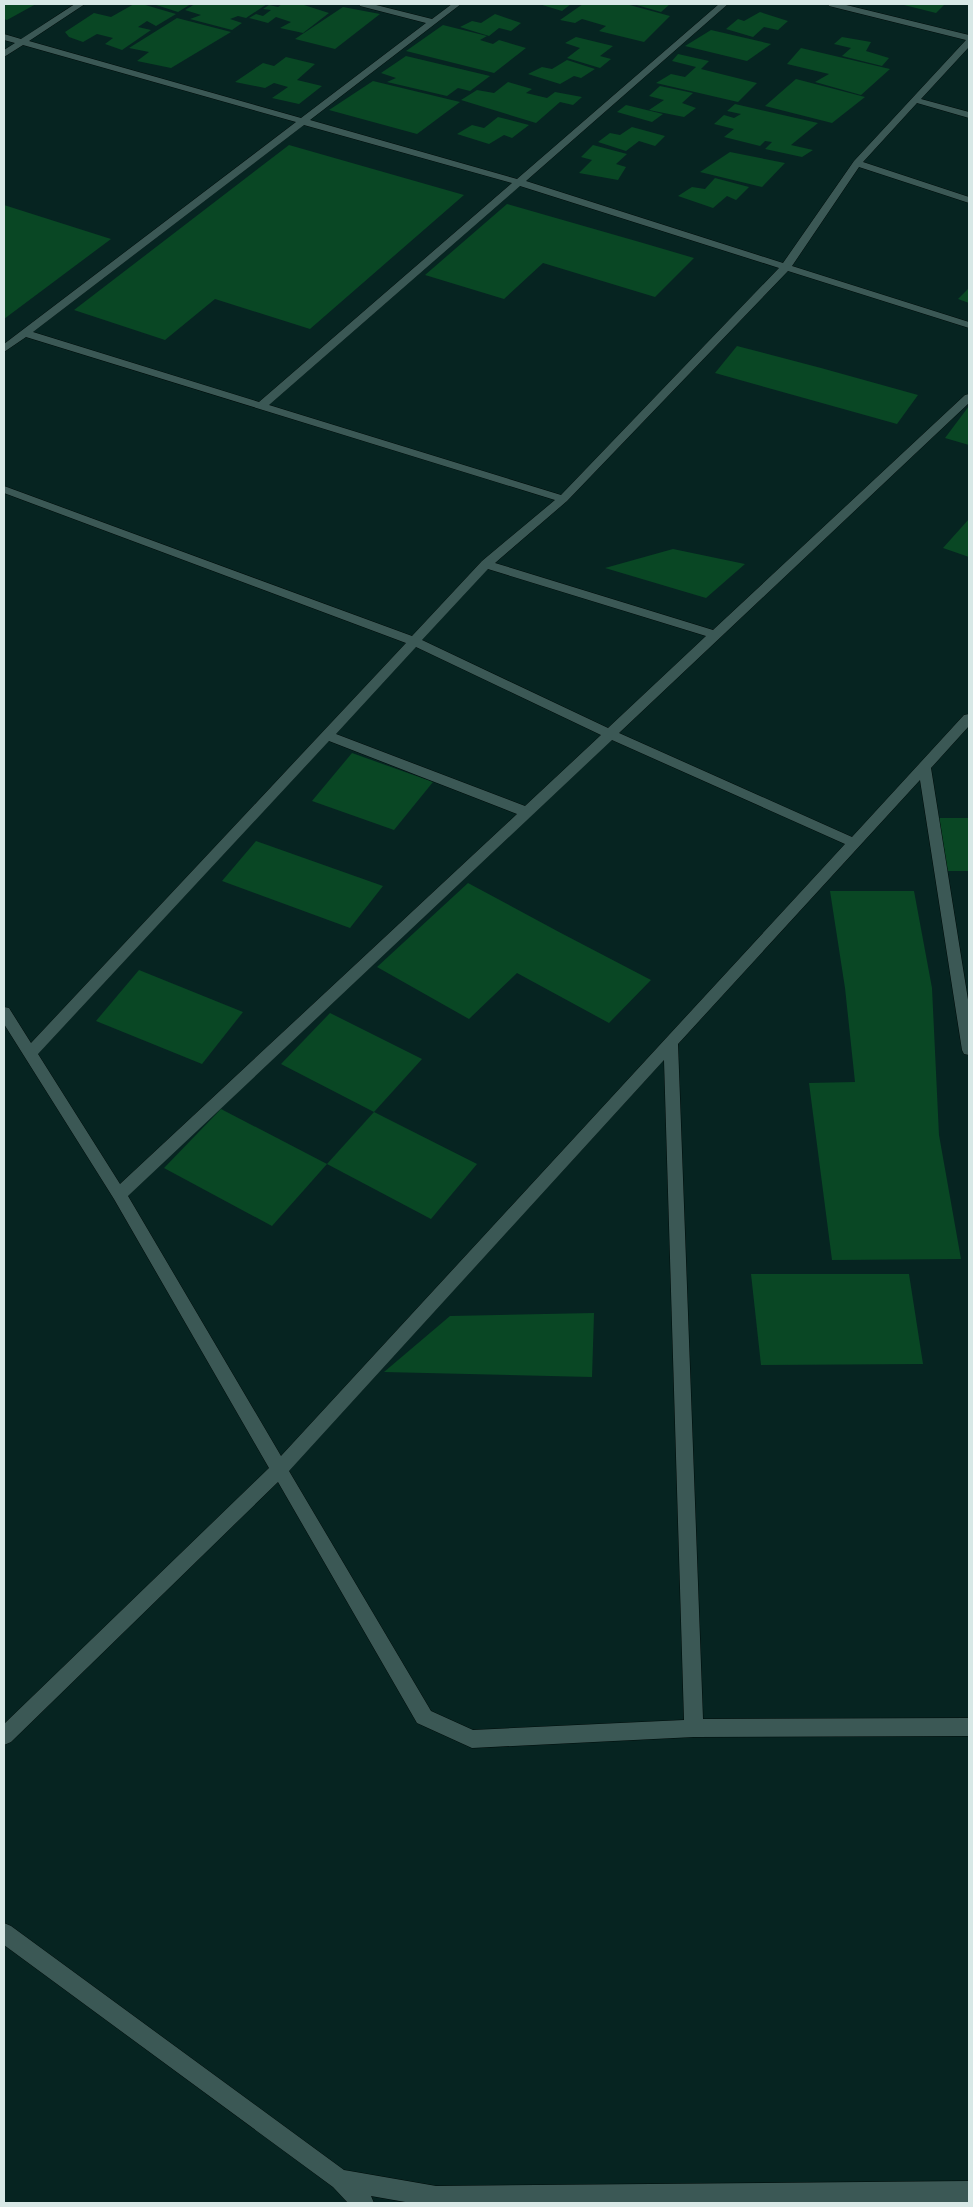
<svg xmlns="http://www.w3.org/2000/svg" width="973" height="2207" font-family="Mulish,sans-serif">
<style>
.building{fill:#094724}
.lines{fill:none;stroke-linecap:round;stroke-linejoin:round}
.street-casing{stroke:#000c0a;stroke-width:1}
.street{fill:#3b5855;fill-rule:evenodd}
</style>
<rect width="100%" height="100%" fill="#062421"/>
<g class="building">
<path d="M 4,4 L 36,4 L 7,20 L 4,19 Z"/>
<path d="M 134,4 L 142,4 L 176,14 L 156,26 L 147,21 L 138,27 L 151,30 L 122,50 L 105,44 L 113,38 L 97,34 L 83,42 L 69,37 L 65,32 L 94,13 L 111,17 Z"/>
<path d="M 153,4 L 191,4 L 178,12 Z"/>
<path d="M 195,4 L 267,4 L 246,18 L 238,16 L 230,19 L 242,23 L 232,30 L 190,19 L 201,15 L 185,10 Z"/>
<path d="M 282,4 L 306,4 L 304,5 L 329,13 L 303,33 L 280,28 L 291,22 L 276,17 L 268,23 L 249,18 L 256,14 L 263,16 L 271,10 L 263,9 L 269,5 L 278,7 Z"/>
<path d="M 539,4 L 571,4 L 562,11 Z"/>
<path d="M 583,4 L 626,4 L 670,16 L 644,42 L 599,31 L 606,26 L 582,19 L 575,23 L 560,20 Z"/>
<path d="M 633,4 L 670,4 L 661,12 Z"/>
<path d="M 900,4 L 945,4 L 936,13 Z"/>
<path d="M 343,7 L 380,14 L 335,49 L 295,39 Z"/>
<path d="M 760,12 L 788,21 L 778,30 L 764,27 L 753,37 L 726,29 L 738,19 L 744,21 Z"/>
<path d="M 495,14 L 521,23 L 511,31 L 499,28 L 489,36 L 460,27 L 472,21 L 481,23 Z"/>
<path d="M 177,18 L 231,32 L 171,68 L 137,61 L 149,52 L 129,48 Z"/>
<path d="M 443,25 L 487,36 L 480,40 L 493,44 L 499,40 L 526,48 L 494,73 L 406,51 Z"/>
<path d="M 711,30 L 771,44 L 747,61 L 685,46 Z"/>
<path d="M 576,37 L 613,46 L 600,56 L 611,59 L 600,68 L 567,58 L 580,48 L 565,43 Z"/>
<path d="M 842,37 L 871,42 L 866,51 L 889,58 L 882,66 L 842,56 L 851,48 L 834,44 Z"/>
<path d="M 801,48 L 890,69 L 861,95 L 815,82 L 829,74 L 787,64 Z"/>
<path d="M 678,54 L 709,61 L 701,69 L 757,83 L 738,102 L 656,83 L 671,74 L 685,77 L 696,67 L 672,61 Z"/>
<path d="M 406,56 L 490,76 L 470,91 L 458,88 L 447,96 L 387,82 L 396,78 L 381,73 Z"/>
<path d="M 286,57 L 315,64 L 297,80 L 322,86 L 299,104 L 272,98 L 288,87 L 274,83 L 265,88 L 235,82 L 263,63 L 274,66 Z"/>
<path d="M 567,60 L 595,69 L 581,78 L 574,76 L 560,84 L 528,74 L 542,67 L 552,69 Z"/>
<path d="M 796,79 L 865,97 L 832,123 L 765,106 Z"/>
<path d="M 373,81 L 460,102 L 417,134 L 329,110 Z"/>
<path d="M 508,82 L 532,89 L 526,93 L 547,98 L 555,92 L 582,97 L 573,105 L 560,102 L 536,123 L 461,100 L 477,90 L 494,93 Z"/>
<path d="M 660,86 L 693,93 L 682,103 L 696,108 L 684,117 L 649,110 L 664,100 L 649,96 Z"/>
<path d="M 735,104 L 818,123 L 791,145 L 813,150 L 802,157 L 765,149 L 772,142 L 765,141 L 760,146 L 724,137 L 734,129 L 714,124 L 724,115 L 734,118 L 741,114 L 727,111 Z"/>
<path d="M 626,105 L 663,114 L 652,122 L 617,112 Z"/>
<path d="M 498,117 L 529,125 L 512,138 L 504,135 L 489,144 L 457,134 L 472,125 L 484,128 Z"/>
<path d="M 632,127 L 665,136 L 655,146 L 639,141 L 626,151 L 598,142 L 610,133 L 620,135 Z"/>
<path d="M 289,145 L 464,195 L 310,329 L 215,299 L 165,340 L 74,310 Z"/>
<path d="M 593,145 L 627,154 L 616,164 L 626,167 L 618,180 L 579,173 L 592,160 L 581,157 Z"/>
<path d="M 730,152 L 785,163 L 762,187 L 700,172 Z"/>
<path d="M 715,178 L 749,187 L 736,200 L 727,196 L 713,208 L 678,196 L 692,187 L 705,189 Z"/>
<path d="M 507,204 L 643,243 L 694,258 L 655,297 L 543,263 L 504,299 L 425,275 Z"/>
<path d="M 4,205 L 111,239 L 4,319 Z"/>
<path d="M 969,288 L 969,303 L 958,299 Z"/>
<path d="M 737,346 L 821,368 L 918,395 L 897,424 L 715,373 Z"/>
<path d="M 969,406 L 969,445 L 945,438 Z"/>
<path d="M 969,519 L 969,557 L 943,548 Z"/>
<path d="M 673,549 L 745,564 L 706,598 L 605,568 Z"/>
<path d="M 352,753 L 433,782 L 394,830 L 312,801 Z"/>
<path d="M 934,818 L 969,818 L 969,871 L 942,871 Z"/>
<path d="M 256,841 L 383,886 L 350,928 L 222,881 Z"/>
<path d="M 468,883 L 559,932 L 651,980 L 609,1023 L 517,973 L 469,1019 L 377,967 Z"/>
<path d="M 830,891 L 914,891 L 932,988 L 939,1135 L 961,1259 L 832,1260 L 809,1083 L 855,1082 L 845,988 Z"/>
<path d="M 139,970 L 243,1012 L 202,1064 L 96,1021 Z"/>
<path d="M 330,1013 L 422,1059 L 374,1112 L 281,1064 Z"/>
<path d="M 221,1109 L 327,1164 L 272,1226 L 164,1168 Z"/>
<path d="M 374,1112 L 477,1164 L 431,1219 L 327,1164 Z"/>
<path d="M 751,1274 L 909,1274 L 923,1364 L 761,1365 Z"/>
<path d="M 594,1313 L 592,1377 L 384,1372 L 450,1316 Z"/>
</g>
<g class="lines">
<g class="street-casing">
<g id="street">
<path d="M 75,4 L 85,4 L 29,41 L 301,118 L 426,23 L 360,6 L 359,4 L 372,4 L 432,19 L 452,4 L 461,4 L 310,120 L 517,179 L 719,4 L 728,4 L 526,181 L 783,263 L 854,161 L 966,40 L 829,6 L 828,4 L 842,4 L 969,35 L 969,47 L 921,99 L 969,112 L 969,118 L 917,103 L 863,162 L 969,197 L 969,203 L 859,167 L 792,266 L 969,322 L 969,328 L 788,271 L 567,501 L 495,563 L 713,630 L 965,395 L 969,394 L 969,403 L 619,733 L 852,837 L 964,715 L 969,714 L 969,726 L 931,768 L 969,1006 L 969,1055 L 964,1054 L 962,1050 L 920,780 L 678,1044 L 703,1719 L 969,1718 L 969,1736 L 694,1737 L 472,1748 L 417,1723 L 278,1482 L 11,1742 L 4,1745 L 4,1724 L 269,1468 L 114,1199 L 4,1024 L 4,1007 L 9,1008 L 31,1043 L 406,643 L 4,493 L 4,486 L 412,636 L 482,561 L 555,500 L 26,337 L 4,352 L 4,344 L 296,122 L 23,45 L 4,57 L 4,50 L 15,43 L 4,40 L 4,34 L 21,39 ZM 304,125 L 512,183 L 259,402 L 33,332 ZM 520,186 L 779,268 L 561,495 L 269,405 ZM 488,569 L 706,636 L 608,728 L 422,640 ZM 416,647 L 601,735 L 525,806 L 336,734 ZM 612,740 L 845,844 L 281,1456 L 128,1196 ZM 329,741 L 517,814 L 120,1184 L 38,1054 ZM 664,1060 L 684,1720 L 473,1730 L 431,1711 L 289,1471 Z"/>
<path d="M 4,1923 L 11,1926 L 344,2170 L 436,2186 L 969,2181 L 969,2203 L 411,2203 L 371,2196 L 374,2203 L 348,2203 L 333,2187 L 4,1945 Z"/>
</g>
</g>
<use href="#street" class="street"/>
</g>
<rect width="973" height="2207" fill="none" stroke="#d8e8e6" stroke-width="10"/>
</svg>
